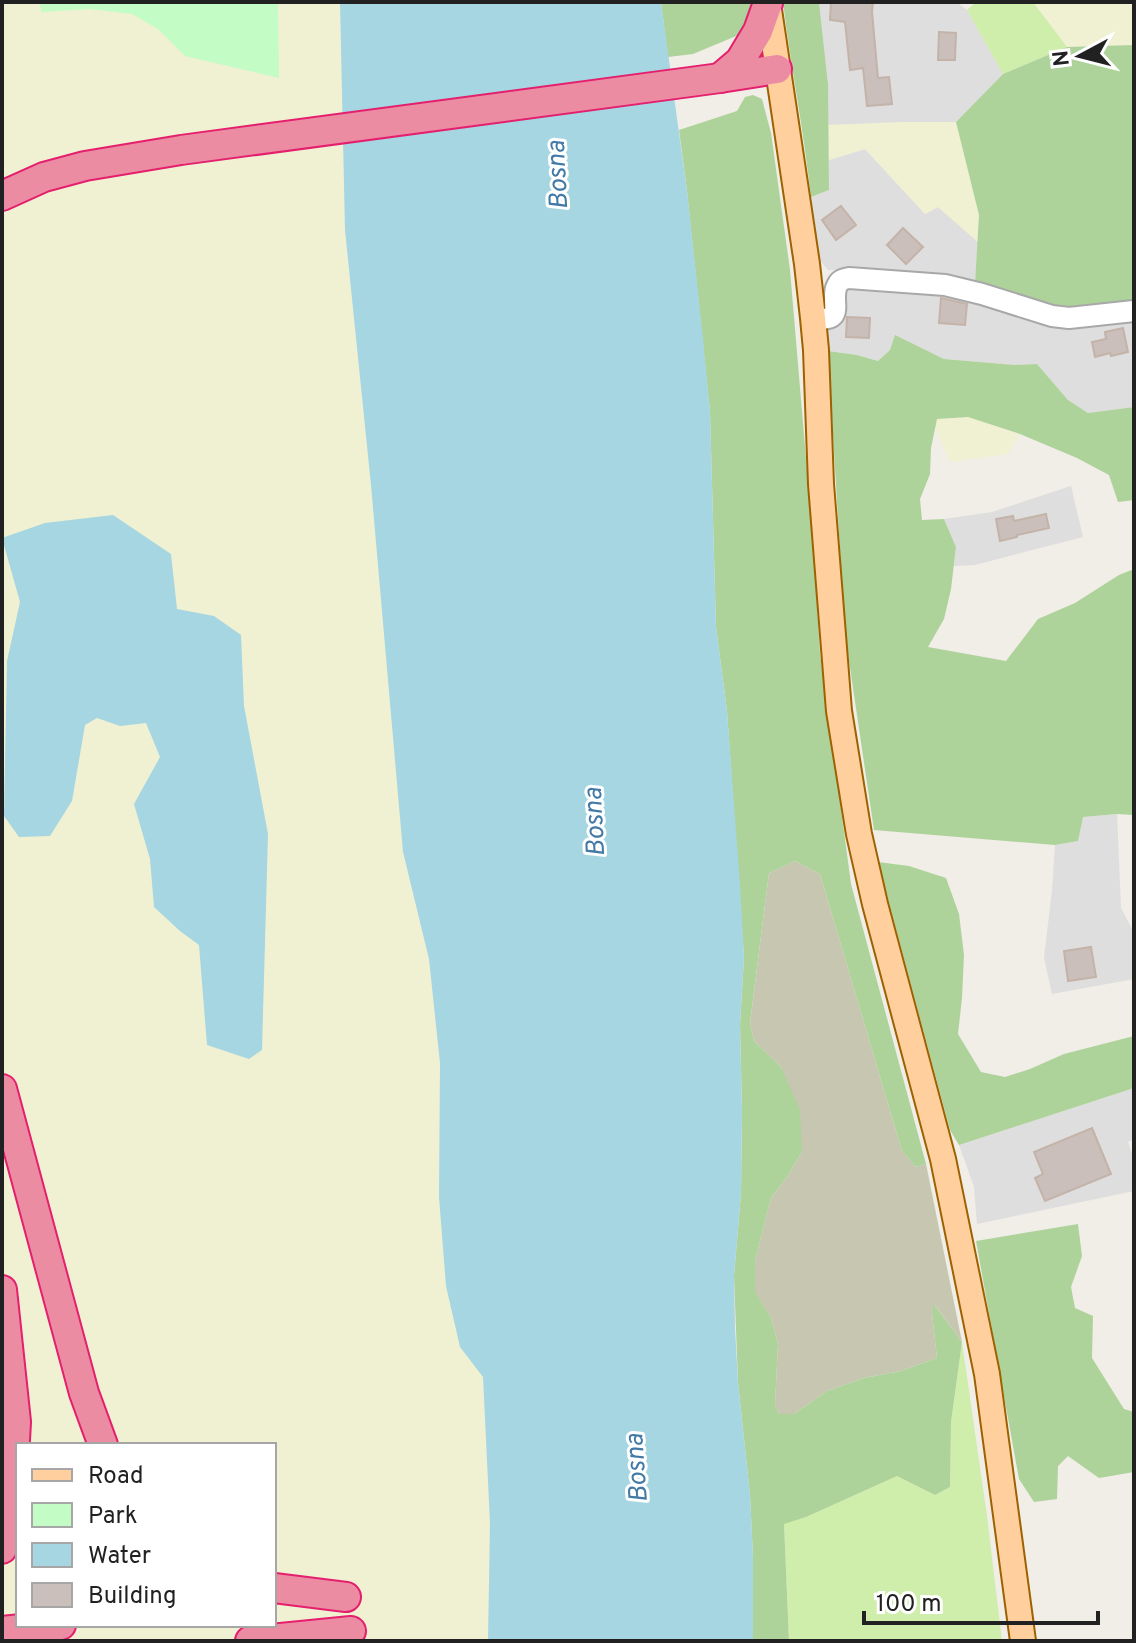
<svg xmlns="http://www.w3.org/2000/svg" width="1136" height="1643" font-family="Overpass,sans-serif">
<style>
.residential{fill:#dfdede}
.construction{fill:#c7c6b1}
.farmland{fill:#f0f1d2;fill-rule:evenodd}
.grass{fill:#cfedab}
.forest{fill:#add39a}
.park{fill:#c3fcc4}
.water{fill:#a5d6e1}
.building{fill:#cabfba;stroke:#c4b3a8;stroke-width:2}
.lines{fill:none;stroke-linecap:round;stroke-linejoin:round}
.minor-casing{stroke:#a8a8a8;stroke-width:24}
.major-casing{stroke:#9d6100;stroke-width:28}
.highway-casing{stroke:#e41f6d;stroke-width:32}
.minor{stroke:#fff;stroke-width:20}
.major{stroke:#ffd09e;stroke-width:24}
.highway{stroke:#ec8ca3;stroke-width:28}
.labels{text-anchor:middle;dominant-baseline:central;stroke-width:6;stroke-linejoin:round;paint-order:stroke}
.water-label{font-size:26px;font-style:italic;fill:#4279a6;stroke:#fff}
</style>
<rect width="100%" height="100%" fill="#f1ede7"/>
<g class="residential">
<path d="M 819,2 L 956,2 L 967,10 L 1003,74 L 956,122 L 828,125 L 828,84 Z"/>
<path d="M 865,149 L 925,214 L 938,207 L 978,242 L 975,284 L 880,269 L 828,270 L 818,258 L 815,246 L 811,197 L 829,190 L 829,160 Z"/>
<path d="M 850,286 L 930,291 L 1011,313 L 1134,318 L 1134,407 L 1088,413 L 1068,400 L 1037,364 L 1015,365 L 944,359 L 896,336 L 890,350 L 878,361 L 857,355 L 828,351 L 825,329 L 839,317 L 846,291 Z"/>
<path d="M 1071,486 L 1083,537 L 975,565 L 954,566 L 956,547 L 944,519 L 992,512 Z"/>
<path d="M 1117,814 L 1121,908 L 1134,933 L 1134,979 L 1052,994 L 1044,958 L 1052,890 L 1055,845 L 1078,841 L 1082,817 Z"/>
<path d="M 1134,1088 L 1134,1139 L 1128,1142 L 1134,1159 L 1134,1191 L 977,1224 L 974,1187 L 959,1145 Z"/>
</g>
<path class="construction" d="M 795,861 L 820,874 L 902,1151 L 916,1167 L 926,1164 L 962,1342 L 935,1305 L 932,1314 L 937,1358 L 901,1371 L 864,1378 L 827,1391 L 794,1414 L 779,1414 L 775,1404 L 778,1344 L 771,1318 L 754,1292 L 755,1261 L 771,1198 L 787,1177 L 802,1152 L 781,1067 L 754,1041 L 750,1023 L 769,873 Z"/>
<g class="farmland">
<path d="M 2,2 L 340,2 L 345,230 L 371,485 L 418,915 L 429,959 L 440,1063 L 439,1197 L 460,1347 L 483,1376 L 490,1523 L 488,1641 L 2,1641 ZM 18,1445 L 274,1445 L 274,1625 L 18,1625 Z"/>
<path d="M 1033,2 L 1134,2 L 1134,45 L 1067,47 Z"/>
<path d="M 902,122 L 956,122 L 979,215 L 978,242 L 938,207 L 925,214 L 865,149 L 829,160 L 828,125 Z"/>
<path d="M 968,417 L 1020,434 L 1008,454 L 950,462 L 935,427 L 937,419 Z"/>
</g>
<g class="grass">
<path d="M 976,2 L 1033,2 L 1067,47 L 1003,74 L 967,10 Z"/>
<path d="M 962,1342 L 987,1516 L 1002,1641 L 789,1641 L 784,1523 L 806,1517 L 897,1476 L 935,1495 L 950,1487 L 951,1423 Z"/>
</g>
<g class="forest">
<path d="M 661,2 L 751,2 L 753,29 L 693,54 L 668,57 Z"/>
<path d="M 783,2 L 819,2 L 828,84 L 829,190 L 811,197 C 804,132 791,67 783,2 Z"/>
<path d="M 1134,45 L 1134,305 L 1072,310 L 975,284 L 979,215 L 956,122 L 1003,74 L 1067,47 Z"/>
<path d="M 753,95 L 762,99 L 771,133 L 790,270 L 813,541 L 820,653 L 851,884 L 926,1164 L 916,1167 L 902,1151 L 820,874 L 795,861 L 769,873 L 750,1023 L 754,1041 L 781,1067 L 800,1110 L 802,1152 L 787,1177 L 771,1198 L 755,1261 L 755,1292 L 771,1318 L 778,1344 L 775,1404 L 779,1414 L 794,1414 L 827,1391 L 864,1378 L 901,1371 L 937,1358 L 932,1314 L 934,1304 L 962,1342 L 951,1422 L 950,1487 L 935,1495 L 897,1476 L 806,1517 L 784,1524 L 789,1641 L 753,1641 L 753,1557 L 750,1495 L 738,1383 L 734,1276 L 741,1193 L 742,1111 L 740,1025 L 744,957 L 727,711 L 716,627 L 710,412 L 687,191 L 679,130 L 737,111 L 745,97 Z"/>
<path d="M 895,335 L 944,359 L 1015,365 L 1037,364 L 1068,400 L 1088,413 L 1134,407 L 1134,500 L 1118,502 L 1109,475 L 1077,458 L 1020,434 L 968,417 L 937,419 L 931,448 L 930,474 L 920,499 L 922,520 L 944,519 L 956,547 L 951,589 L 944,619 L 928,647 L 1006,661 L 1038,619 L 1075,603 L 1119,575 L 1134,569 L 1134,815 L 1117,814 L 1083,817 L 1078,841 L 1055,845 L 874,830 L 845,634 L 828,351 L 857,355 L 878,361 L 890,350 Z"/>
<path d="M 878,862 L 909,866 L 946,878 L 959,914 L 964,955 L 962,998 L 958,1034 L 981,1072 L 1005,1077 L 1030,1069 L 1064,1054 L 1134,1036 L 1134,1088 L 959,1145 L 950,1130 Z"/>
<path d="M 1078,1224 L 1082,1256 L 1071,1287 L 1075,1308 L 1093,1316 L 1092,1358 L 1124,1409 L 1134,1412 L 1134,1472 L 1099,1478 L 1068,1456 L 1058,1466 L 1057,1499 L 1034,1502 L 1019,1479 L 976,1241 Z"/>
</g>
<path class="park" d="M 40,2 L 278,2 L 279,78 L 185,56 L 158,29 L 132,14 L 89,9 L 41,12 Z"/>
<g class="water">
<path d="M 340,2 L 661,2 L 687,191 L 702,329 L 710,412 L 716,627 L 727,711 L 740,884 L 744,957 L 740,1025 L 742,1111 L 741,1193 L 734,1276 L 735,1328 L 738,1383 L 750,1495 L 753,1557 L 753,1641 L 488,1641 L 490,1523 L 483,1377 L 460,1347 L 446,1286 L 439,1197 L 440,1063 L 429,959 L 403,852 L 371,485 L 345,230 Z"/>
<path d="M 113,515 L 171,554 L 177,609 L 214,616 L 241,635 L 244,706 L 268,834 L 262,1050 L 249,1059 L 207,1045 L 199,945 L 180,931 L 154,907 L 150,859 L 134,804 L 160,757 L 146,723 L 120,726 L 97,718 L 85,725 L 72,801 L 50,836 L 19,837 L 4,816 L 7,661 L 20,602 L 2,538 L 45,523 Z"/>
</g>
<g class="building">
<path d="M 831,2 L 873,2 L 872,12 L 878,78 L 889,77 L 892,104 L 867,106 L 863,68 L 850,70 L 845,22 L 830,20 Z"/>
<path d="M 939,32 L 956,33 L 955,60 L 938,60 Z"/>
<path d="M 841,206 L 856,225 L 836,240 L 822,220 Z"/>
<path d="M 903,228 L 923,247 L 906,264 L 887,245 Z"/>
<path d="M 941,298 L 967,304 L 965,325 L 939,323 Z"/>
<path d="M 847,317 L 870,318 L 869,338 L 846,337 Z"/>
<path d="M 1123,328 L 1128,352 L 1111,356 L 1110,353 L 1095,357 L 1092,342 L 1106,339 L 1105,332 Z"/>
<path d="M 1046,514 L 1049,528 L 1017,535 L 1017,537 L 1000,541 L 996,519 L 1013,516 L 1014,521 Z"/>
<path d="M 1091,947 L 1096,977 L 1068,981 L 1064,951 Z"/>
<path d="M 1092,1128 L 1111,1174 L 1045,1201 L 1035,1178 L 1043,1174 L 1034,1152 Z"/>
</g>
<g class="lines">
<g class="minor-casing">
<path id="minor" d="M 813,318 C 849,324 828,299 838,284 C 840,280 844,279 849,278 L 945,285 L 982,294 L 1052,316 L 1069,318 L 1134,311"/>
</g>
<g class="major-casing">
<path id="major" d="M 768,3 L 807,264 L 813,318 L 816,350 L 821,484 L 839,711 L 859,834 L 875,904 L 943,1159 L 987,1374 L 1023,1641"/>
</g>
<g class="highway-casing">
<g id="highway">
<path d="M 720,78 L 740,61 L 758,31 L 768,3"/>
<path d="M 2,196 L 44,177 L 85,166 L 181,150 L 720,78 L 777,69"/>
<path d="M 2,1089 L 84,1393 L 103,1445"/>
<path d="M 2,1290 L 16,1422 L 13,1475 L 2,1549"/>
<path d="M 274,1588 L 346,1597"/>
<path d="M 2,1631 L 61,1625"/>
<path d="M 250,1641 L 351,1631"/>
</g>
</g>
<use href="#minor" class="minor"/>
<use href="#major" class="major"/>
<use href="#highway" class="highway"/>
</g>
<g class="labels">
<g class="water-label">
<text transform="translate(559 175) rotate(-93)">Bosna</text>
<text transform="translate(596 822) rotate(-93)">Bosna</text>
<text transform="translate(638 1468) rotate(-94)">Bosna</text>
</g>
</g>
<rect width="1136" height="1643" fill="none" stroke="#212121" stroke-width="8"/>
<rect x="16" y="1443" width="260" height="184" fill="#ffffff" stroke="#a6a6a6" stroke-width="2"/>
<rect x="32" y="1469" width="40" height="12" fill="#ffd09e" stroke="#a6a6a6" stroke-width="2"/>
<text x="88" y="1483" font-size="24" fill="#212121">Road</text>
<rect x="32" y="1503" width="40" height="24" fill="#c3fcc4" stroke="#a6a6a6" stroke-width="2"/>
<text x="88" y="1523" font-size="24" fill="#212121">Park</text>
<rect x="32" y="1543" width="40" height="24" fill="#a5d6e1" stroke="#a6a6a6" stroke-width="2"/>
<text x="88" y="1563" font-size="24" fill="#212121">Water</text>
<rect x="32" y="1583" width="40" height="24" fill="#cabfba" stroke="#a6a6a6" stroke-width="2"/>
<text x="88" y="1603" font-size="24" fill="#212121">Building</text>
<g transform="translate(1080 56) rotate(263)" stroke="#ffffff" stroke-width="6" paint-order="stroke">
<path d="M0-6L14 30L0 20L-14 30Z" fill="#212121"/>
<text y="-12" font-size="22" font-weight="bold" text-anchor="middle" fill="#212121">N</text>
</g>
<path d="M864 1611v12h234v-12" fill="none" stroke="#212121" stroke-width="4"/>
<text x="876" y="1611" font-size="24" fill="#212121" stroke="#ffffff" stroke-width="6" paint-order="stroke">100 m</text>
</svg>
